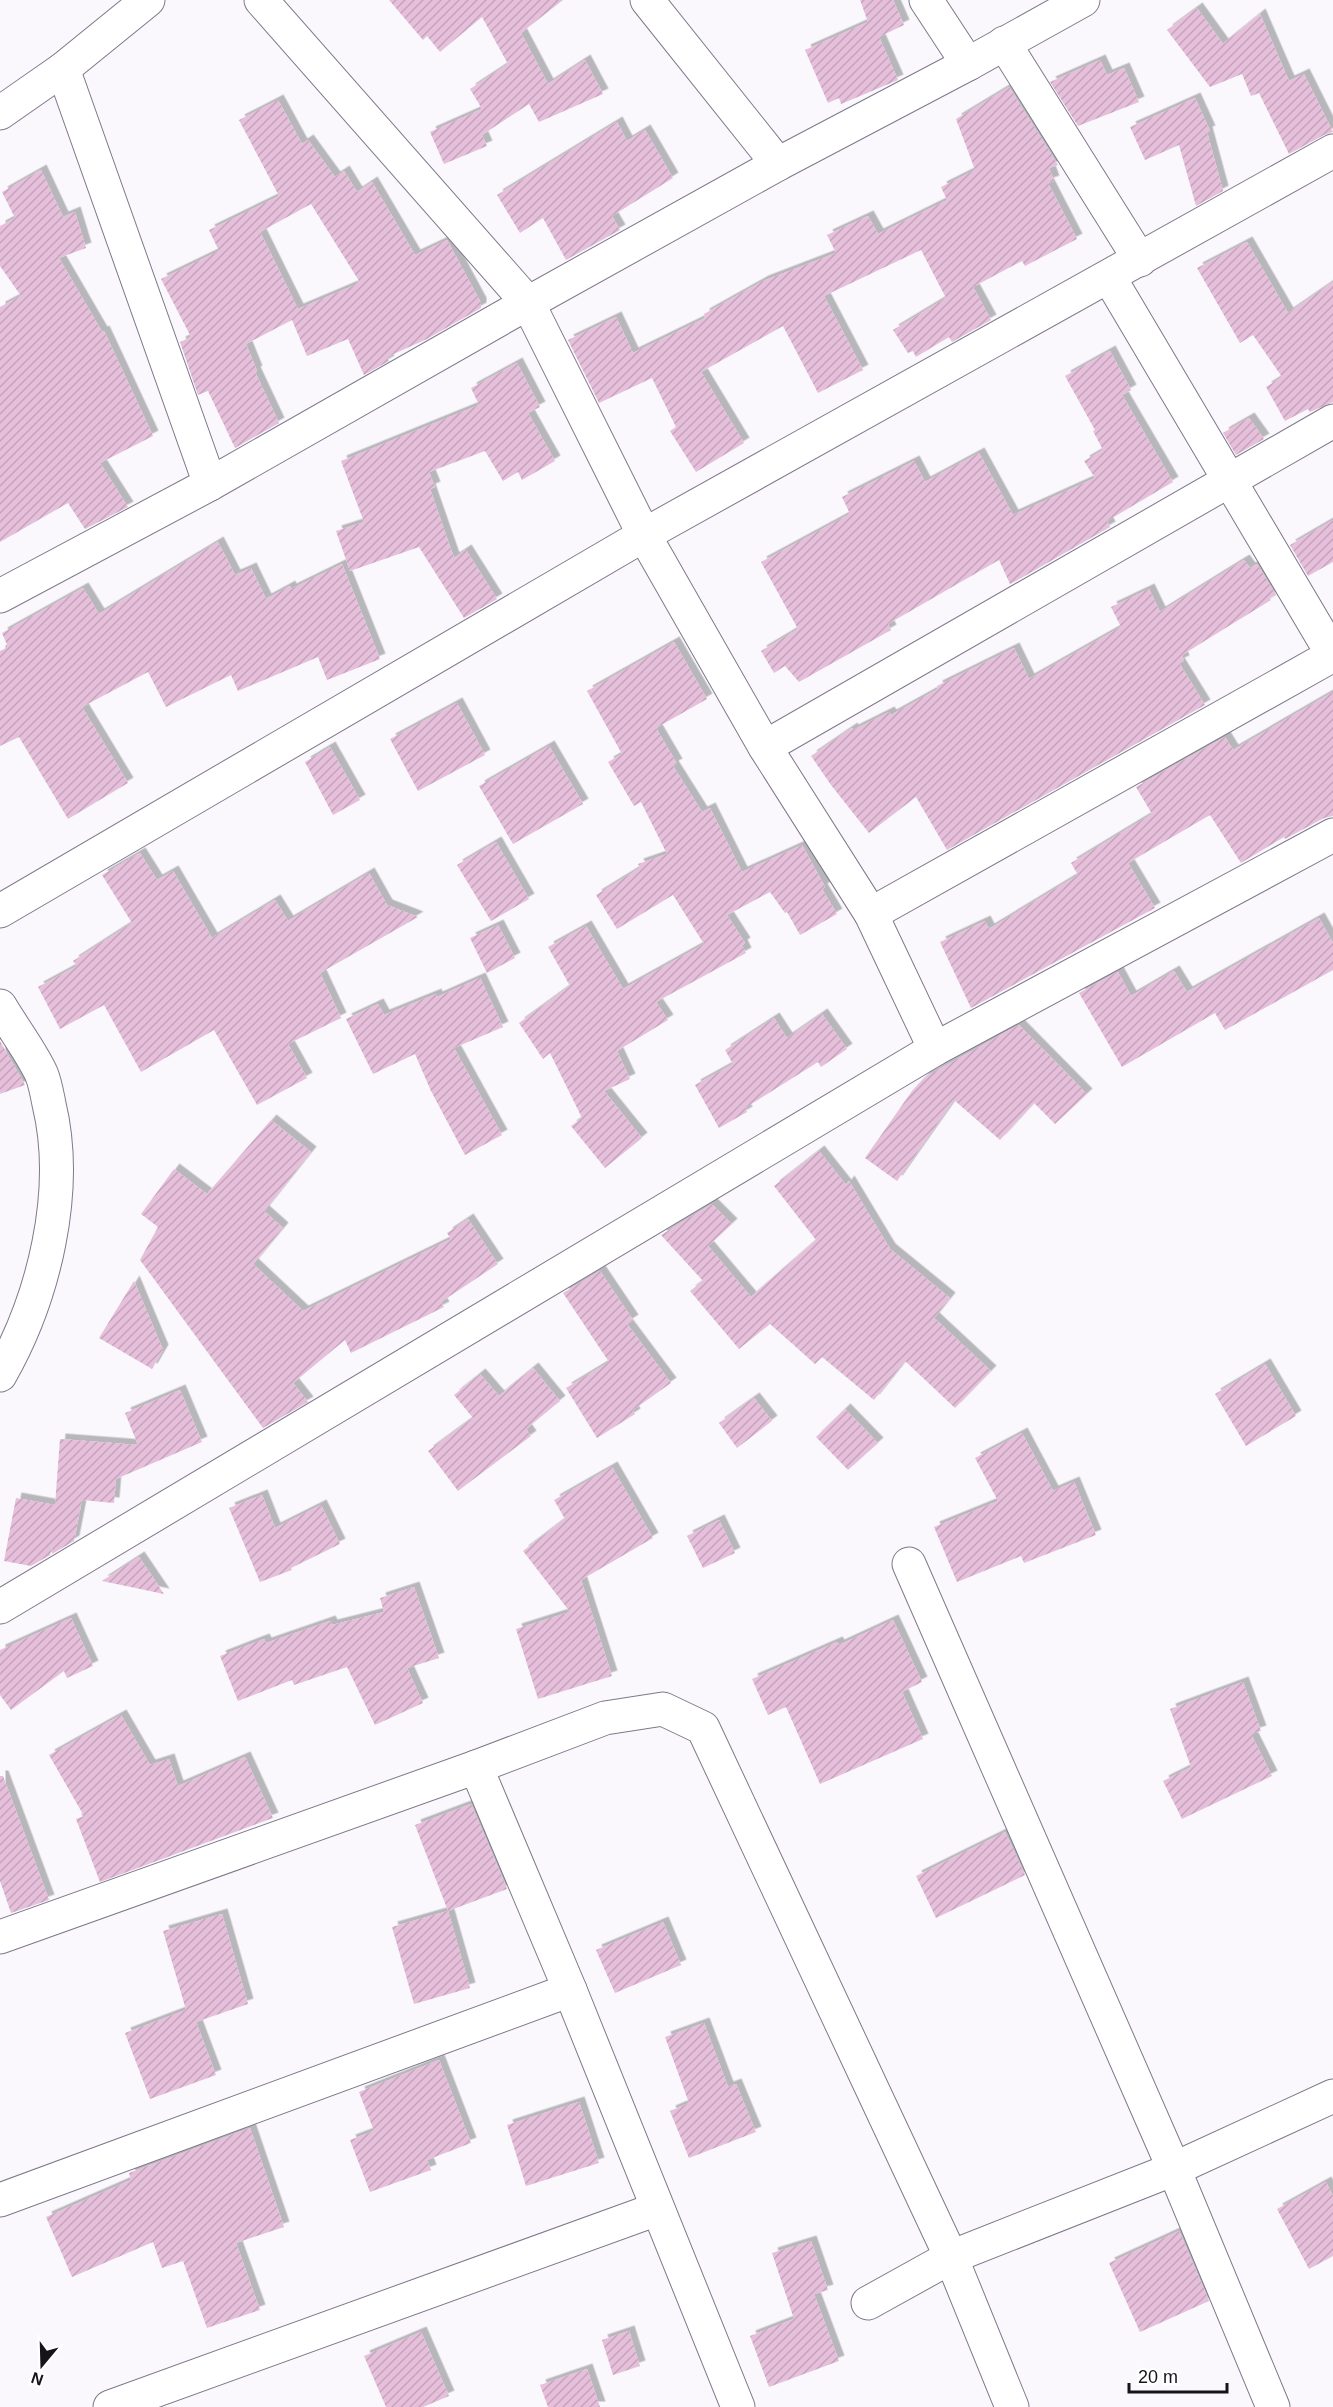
<svg xmlns="http://www.w3.org/2000/svg" width="1333" height="2407" font-family="Helvetica,sans-serif">
<style>
.building{fill:url(#building-hatch);fill-rule:evenodd;filter:url(#shadow)}
.lines{fill:none;stroke-linecap:round;stroke-linejoin:round}
.minor-casing{stroke:#7f788b;stroke-width:35}
.tertiary-casing{stroke:#7f788b;stroke-width:35}
.minor{stroke:#fff;stroke-width:33}
.tertiary{stroke:#fff;stroke-width:33}
</style>
<defs>
<pattern id="building-hatch" width="6" height="6" patternUnits="userSpaceOnUse" patternTransform="scale(1.5)"><rect width="6" height="6" fill="#e6bfdb"/><path d="M-1 1l2-2M0 6l6-6M5 7l2-2" fill="none" stroke="#c5a3bb"/></pattern>
<filter id="shadow"><feDropShadow dx="5.5" dy="-5.5" stdDeviation="0" flood-color="#0004"/></filter>
</defs>
<rect width="100%" height="100%" fill="#faf8fd"/>
<g class="building">
<path d="M 389,0 L 563,0 L 521,33 L 548,84 L 585,60 L 603,94 L 539,122 L 529,104 L 482,135 L 487,146 L 444,164 L 430,132 L 482,109 L 470,89 L 508,64 L 482,17 L 440,52 L 427,36 L 423,40 Z"/>
<path d="M 860,0 L 893,0 L 904,25 L 879,37 L 898,80 L 841,104 L 839,98 L 828,103 L 805,50 L 868,22 Z"/>
<path d="M 1197,8 L 1223,44 L 1260,14 L 1289,81 L 1304,74 L 1333,132 L 1324,135 L 1289,154 L 1259,93 L 1251,96 L 1242,74 L 1210,87 L 1167,30 Z"/>
<path d="M 1100,60 L 1107,75 L 1124,68 L 1139,102 L 1078,126 L 1050,82 Z"/>
<path d="M 1009,87 L 1058,165 L 1049,168 L 1054,181 L 1048,183 L 1077,239 L 1025,266 L 1022,261 L 973,287 L 991,320 L 952,342 L 949,337 L 916,357 L 913,351 L 908,353 L 893,330 L 946,298 L 921,250 L 824,296 L 863,370 L 818,393 L 783,326 L 701,372 L 744,443 L 696,472 L 670,431 L 676,427 L 652,378 L 599,403 L 568,340 L 616,317 L 633,353 L 705,318 L 704,314 L 763,281 L 836,253 L 827,235 L 868,216 L 878,234 L 947,200 L 941,187 L 975,170 L 956,119 Z"/>
<path d="M 1195,98 L 1210,131 L 1207,132 L 1223,191 L 1196,206 L 1179,145 L 1145,160 L 1130,127 Z"/>
<path d="M 278,100 L 302,144 L 308,140 L 335,177 L 344,171 L 357,192 L 372,182 L 415,255 L 447,240 L 481,303 L 481,308 L 427,339 L 387,357 L 389,361 L 364,375 L 348,339 L 307,356 L 292,320 L 246,344 L 257,371 L 255,372 L 279,423 L 235,448 L 208,391 L 198,395 L 180,342 L 191,337 L 161,279 L 219,251 L 209,230 L 279,196 L 239,120 ZM 311,204 L 359,281 L 355,285 L 298,309 L 260,232 Z"/>
<path d="M 617,122 L 627,141 L 645,130 L 673,178 L 612,216 L 620,230 L 566,260 L 543,218 L 520,233 L 497,195 Z"/>
<path d="M 41,170 L 63,217 L 75,212 L 86,248 L 59,258 L 102,332 L 104,331 L 153,436 L 100,463 L 128,507 L 85,529 L 68,503 L 0,542 L 0,307 L 21,296 L 0,266 L 0,226 L 15,218 L 2,192 Z"/>
<path d="M 1247,242 L 1288,313 L 1333,282 L 1333,402 L 1310,412 L 1308,409 L 1285,421 L 1266,387 L 1282,377 L 1253,335 L 1240,343 L 1197,268 Z"/>
<path d="M 1110,351 L 1131,390 L 1122,395 L 1173,482 L 1107,521 L 1110,527 L 1016,581 L 1010,584 L 999,560 L 888,624 L 891,630 L 799,682 L 785,666 L 774,673 L 761,651 L 798,629 L 761,562 L 850,514 L 842,497 L 914,461 L 925,482 L 979,453 L 1013,515 L 1095,478 L 1084,461 L 1103,450 L 1093,431 L 1095,430 L 1065,376 Z"/>
<path d="M 517,363 L 540,407 L 528,413 L 555,461 L 522,480 L 518,472 L 503,481 L 485,451 L 429,472 L 435,487 L 430,489 L 454,558 L 466,550 L 497,599 L 464,618 L 419,547 L 350,571 L 336,531 L 364,522 L 341,461 L 479,405 L 471,388 Z"/>
<path d="M 1249,418 L 1264,439 L 1236,455 L 1223,433 Z"/>
<path d="M 1333,520 L 1333,562 L 1308,576 L 1290,545 Z"/>
<path d="M 218,542 L 235,575 L 251,568 L 266,599 L 290,586 L 291,589 L 342,564 L 380,659 L 327,680 L 318,657 L 238,691 L 231,675 L 166,707 L 148,672 L 82,707 L 128,783 L 68,819 L 19,737 L 0,746 L 0,651 L 8,647 L 2,633 L 83,588 L 99,614 Z"/>
<path d="M 1244,560 L 1250,568 L 1257,564 L 1276,595 L 1269,598 L 1271,600 L 1182,655 L 1184,661 L 1179,663 L 1205,705 L 947,850 L 916,797 L 869,833 L 831,785 L 811,756 L 852,728 L 853,730 L 889,712 L 891,715 L 938,689 L 937,686 L 1014,648 L 1029,679 L 1121,627 L 1111,607 L 1149,589 L 1160,612 Z"/>
<path d="M 674,642 L 707,699 L 656,728 L 677,764 L 673,766 L 702,812 L 710,808 L 742,872 L 802,845 L 825,887 L 822,889 L 837,914 L 800,935 L 787,912 L 785,913 L 770,892 L 727,915 L 745,943 L 742,945 L 746,953 L 656,1002 L 668,1020 L 617,1051 L 630,1079 L 604,1091 L 642,1138 L 605,1168 L 571,1126 L 582,1118 L 550,1053 L 543,1059 L 519,1023 L 570,986 L 548,947 L 586,926 L 623,989 L 704,944 L 673,895 L 617,929 L 596,895 L 640,868 L 638,864 L 667,854 L 641,802 L 634,806 L 608,762 L 622,754 L 587,691 Z"/>
<path d="M 1333,692 L 1333,816 L 1324,818 L 1285,839 L 1284,837 L 1241,863 L 1210,815 L 1128,863 L 1155,908 L 971,1008 L 940,942 L 985,921 L 989,929 L 1078,875 L 1071,863 L 1152,814 L 1136,787 L 1225,737 L 1233,750 Z"/>
<path d="M 457,703 L 485,755 L 418,791 L 390,739 Z"/>
<path d="M 549,746 L 583,804 L 513,844 L 479,786 Z"/>
<path d="M 330,747 L 360,800 L 333,815 L 305,762 Z"/>
<path d="M 496,842 L 529,899 L 491,921 L 457,865 Z"/>
<path d="M 140,853 L 157,880 L 173,871 L 212,938 L 275,900 L 288,921 L 369,873 L 387,905 L 418,917 L 320,973 L 341,1018 L 288,1044 L 307,1078 L 257,1105 L 214,1030 L 141,1072 L 104,1005 L 60,1029 L 38,987 L 77,966 L 73,961 L 132,923 L 102,875 Z"/>
<path d="M 1319,918 L 1333,943 L 1333,970 L 1225,1030 L 1215,1013 L 1122,1067 L 1079,993 L 1118,972 L 1131,996 L 1174,971 L 1187,992 Z"/>
<path d="M 498,925 L 515,958 L 487,973 L 470,938 Z"/>
<path d="M 480,978 L 503,1027 L 454,1048 L 502,1135 L 465,1155 L 431,1091 L 415,1054 L 373,1074 L 346,1019 L 378,1004 L 384,1015 L 436,994 L 437,997 Z"/>
<path d="M 822,1014 L 847,1049 L 821,1067 L 818,1062 L 745,1108 L 747,1112 L 719,1128 L 695,1085 L 733,1064 L 725,1050 L 774,1018 L 787,1038 Z"/>
<path d="M 1019,1025 L 1087,1094 L 1055,1124 L 1034,1103 L 1000,1140 L 954,1100 L 897,1181 L 865,1158 L 912,1091 L 925,1077 Z"/>
<path d="M 0,1041 L 25,1085 L 0,1094 Z"/>
<path d="M 271,1120 L 311,1152 L 264,1211 L 283,1228 L 253,1264 L 303,1311 L 451,1239 L 447,1233 L 468,1219 L 498,1264 L 441,1302 L 444,1307 L 351,1353 L 345,1340 L 293,1383 L 308,1402 L 263,1428 L 140,1260 L 158,1227 L 141,1214 L 174,1169 L 207,1194 Z"/>
<path d="M 819,1151 L 846,1185 L 849,1181 L 890,1249 L 950,1298 L 934,1318 L 991,1371 L 955,1408 L 905,1361 L 874,1400 L 822,1357 L 815,1364 L 770,1324 L 739,1349 L 690,1291 L 703,1281 L 661,1235 L 712,1204 L 732,1224 L 708,1246 L 751,1297 L 816,1240 L 774,1186 Z"/>
<path d="M 600,1271 L 633,1320 L 627,1324 L 671,1383 L 633,1410 L 635,1414 L 597,1438 L 566,1388 L 609,1362 L 563,1293 Z"/>
<path d="M 134,1281 L 163,1350 L 152,1369 L 99,1338 Z"/>
<path d="M 1265,1364 L 1296,1416 L 1246,1446 L 1215,1394 Z"/>
<path d="M 533,1368 L 560,1401 L 526,1429 L 531,1436 L 458,1491 L 428,1451 L 473,1418 L 454,1395 L 480,1374 L 499,1396 Z"/>
<path d="M 180,1390 L 202,1442 L 116,1479 L 114,1503 L 82,1500 L 74,1541 L 52,1554 L 53,1542 L 50,1555 L 31,1566 L 4,1561 L 16,1498 L 55,1505 L 60,1439 L 138,1445 L 125,1413 Z"/>
<path d="M 754,1398 L 772,1421 L 737,1448 L 719,1423 Z"/>
<path d="M 845,1409 L 878,1443 L 848,1470 L 816,1437 Z"/>
<path d="M 1022,1433 L 1053,1491 L 1074,1482 L 1096,1535 L 1024,1563 L 1021,1556 L 957,1582 L 934,1527 L 998,1501 L 975,1458 Z"/>
<path d="M 612,1467 L 653,1538 L 581,1580 L 612,1676 L 538,1699 L 516,1629 L 570,1612 L 523,1551 L 565,1519 L 554,1500 Z"/>
<path d="M 262,1495 L 275,1528 L 321,1505 L 340,1544 L 291,1568 L 292,1570 L 260,1582 L 229,1508 Z"/>
<path d="M 719,1520 L 735,1553 L 703,1568 L 687,1536 Z"/>
<path d="M 139,1557 L 164,1594 L 102,1581 Z"/>
<path d="M 414,1587 L 439,1658 L 407,1668 L 423,1703 L 375,1725 L 347,1667 L 294,1685 L 292,1680 L 238,1701 L 220,1656 L 264,1639 L 266,1643 L 330,1621 L 332,1625 L 384,1612 L 380,1598 Z"/>
<path d="M 71,1618 L 93,1666 L 67,1678 L 64,1671 L 11,1710 L 0,1695 L 0,1650 Z"/>
<path d="M 893,1620 L 922,1682 L 902,1692 L 923,1739 L 820,1784 L 786,1707 L 768,1715 L 752,1679 L 837,1642 L 839,1645 Z"/>
<path d="M 1243,1682 L 1261,1731 L 1251,1734 L 1272,1776 L 1182,1819 L 1163,1781 L 1191,1767 L 1170,1709 Z"/>
<path d="M 121,1715 L 150,1765 L 169,1759 L 178,1786 L 245,1757 L 273,1818 L 100,1882 L 76,1819 L 84,1816 L 49,1755 Z"/>
<path d="M 0,1776 L 3,1776 L 49,1900 L 11,1913 L 0,1881 Z"/>
<path d="M 471,1804 L 507,1889 L 448,1911 L 415,1825 Z"/>
<path d="M 1005,1832 L 1025,1875 L 936,1918 L 916,1876 Z"/>
<path d="M 448,1911 L 470,1988 L 414,2004 L 392,1927 Z"/>
<path d="M 222,1914 L 248,2004 L 196,2022 L 216,2075 L 150,2099 L 125,2033 L 186,2010 L 163,1931 Z"/>
<path d="M 663,1922 L 681,1965 L 615,1993 L 596,1950 Z"/>
<path d="M 704,2023 L 728,2087 L 736,2084 L 756,2132 L 689,2158 L 670,2111 L 689,2103 L 665,2037 Z"/>
<path d="M 439,2060 L 471,2143 L 427,2160 L 431,2170 L 370,2192 L 350,2140 L 374,2131 L 359,2092 Z"/>
<path d="M 579,2102 L 599,2163 L 526,2186 L 507,2125 Z"/>
<path d="M 250,2128 L 284,2227 L 236,2243 L 260,2310 L 207,2328 L 183,2261 L 162,2268 L 153,2242 L 72,2277 L 46,2217 L 131,2180 L 129,2173 Z"/>
<path d="M 1326,2182 L 1333,2196 L 1333,2256 L 1309,2269 L 1277,2209 Z"/>
<path d="M 1179,2231 L 1209,2301 L 1140,2332 L 1109,2263 Z"/>
<path d="M 811,2241 L 828,2290 L 814,2294 L 839,2361 L 769,2387 L 750,2336 L 794,2319 L 772,2253 Z"/>
<path d="M 629,2331 L 640,2366 L 613,2375 L 602,2340 Z"/>
<path d="M 421,2332 L 449,2396 L 423,2407 L 386,2407 L 364,2356 Z"/>
<path d="M 587,2369 L 600,2407 L 548,2407 L 540,2385 Z"/>
</g>
<g class="lines">
<g class="minor-casing">
<g id="minor">
<path d="M 647,0 L 778,164"/>
<path d="M 926,0 L 968,64"/>
<path d="M 1004,43 L 1140,260"/>
<path d="M 63,69 L 210,484"/>
<path d="M 0,113 L 63,69 L 148,0"/>
<path d="M 1109,277 L 1333,655"/>
<path d="M 0,596 L 210,484 L 528,303 L 778,164 L 968,64 L 1083,0"/>
<path d="M 765,747 L 1333,421"/>
<path d="M 0,911 L 644,535 L 1333,151"/>
<path d="M 871,914 L 1333,655"/>
<path d="M 935,1049 L 1333,835"/>
<path d="M 909,1564 L 1174,2169 L 1273,2407"/>
<path d="M 0,1607 L 935,1049 L 871,914 L 765,747 L 644,535 L 528,303 L 261,0"/>
<path d="M 476,1767 L 570,1990 L 738,2407"/>
<path d="M 0,1937 L 476,1767 L 605,1718 L 663,1709 L 703,1728 L 951,2257 L 1012,2407"/>
<path d="M 0,2200 L 570,1990"/>
<path d="M 868,2303 L 951,2257 L 1174,2169 L 1333,2096"/>
<path d="M 110,2407 L 657,2209"/>
</g>
</g>
<g class="tertiary-casing">
<path id="tertiary" d="M 0,1006 C 13,1028 30,1050 41,1073 C 45,1082 47,1094 49,1104 C 70,1191 44,1298 0,1375"/>
</g>
<use href="#minor" class="minor"/>
<use href="#tertiary" class="tertiary"/>
</g>
<g transform="translate(42 2365) rotate(199)" stroke="#ffffff" stroke-width="4.5" paint-order="stroke">
<path d="M0-4.5L10 22L0 15L-10 22Z" fill="#16131a"/>
<text y="-9" font-size="16" font-weight="bold" text-anchor="middle" fill="#16131a">N</text>
</g>
<path d="M1129 2383v9h98v-9" fill="none" stroke="#16131a" stroke-width="3"/>
<text x="1138" y="2383" font-size="18" fill="#16131a" stroke="#ffffff" stroke-width="4.5" paint-order="stroke">20 m</text>
</svg>
